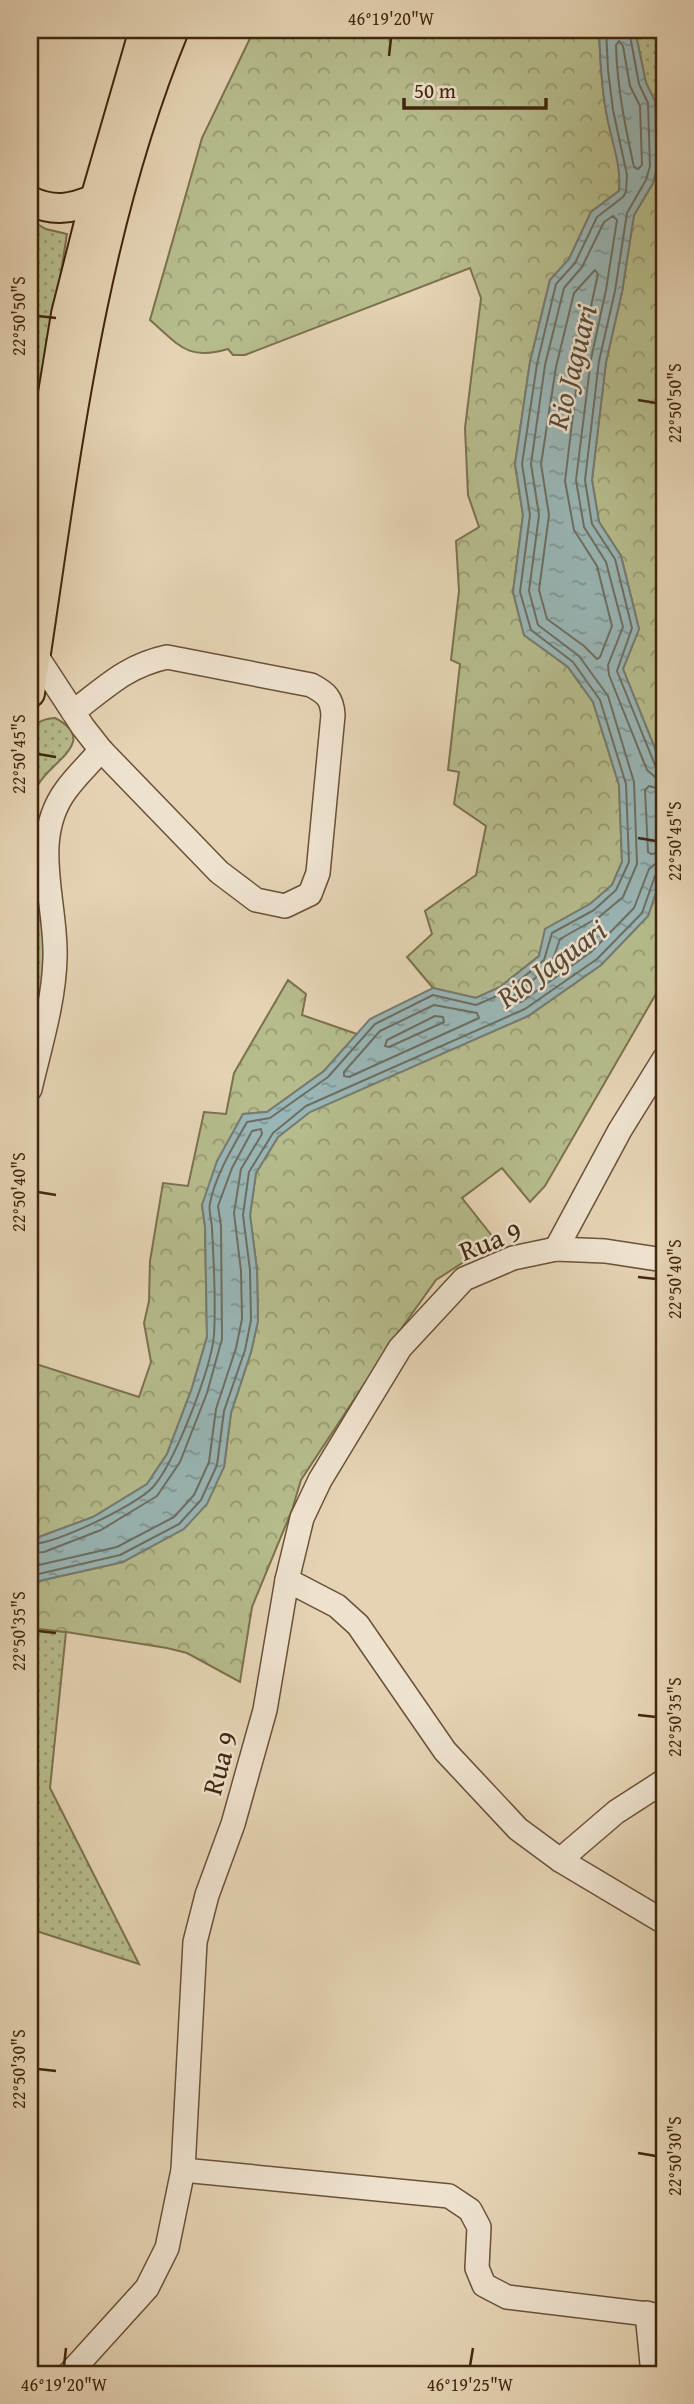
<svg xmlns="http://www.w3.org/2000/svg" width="694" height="2404" font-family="'Gentium Book Plus',serif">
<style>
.grass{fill:url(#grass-dots);stroke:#7c714d;stroke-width:2}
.forest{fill:url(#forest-crowns);stroke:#7c714d;stroke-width:2}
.water{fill:url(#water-ripples);stroke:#767c73;stroke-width:2}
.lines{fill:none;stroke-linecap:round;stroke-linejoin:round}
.shore{stroke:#6d6e62;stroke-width:2}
.minor-casing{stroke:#6a5138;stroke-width:26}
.major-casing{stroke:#41260e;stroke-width:32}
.minor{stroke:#eee2ce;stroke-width:23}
.major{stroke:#e5d3b4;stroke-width:28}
.ticks{fill:none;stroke:#41260e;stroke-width:2.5}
.labels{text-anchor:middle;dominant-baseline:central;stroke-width:5;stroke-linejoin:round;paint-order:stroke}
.street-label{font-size:28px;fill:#41260e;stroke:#eee2ce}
.water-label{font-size:30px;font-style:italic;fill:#574a38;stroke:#eee2ce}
.neatline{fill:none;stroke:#41260e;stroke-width:2.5}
.ticks-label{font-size:18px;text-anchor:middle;fill:#41260e}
</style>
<defs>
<pattern id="grass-dots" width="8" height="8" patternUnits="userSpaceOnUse" patternTransform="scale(1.75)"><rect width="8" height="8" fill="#b6bc8c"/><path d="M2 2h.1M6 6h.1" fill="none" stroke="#969971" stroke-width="1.8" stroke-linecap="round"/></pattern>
<pattern id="forest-crowns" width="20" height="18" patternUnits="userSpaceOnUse" patternTransform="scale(1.75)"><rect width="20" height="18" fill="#b6bc8c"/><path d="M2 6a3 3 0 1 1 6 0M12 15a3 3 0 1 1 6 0" fill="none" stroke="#969971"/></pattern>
<pattern id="water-ripples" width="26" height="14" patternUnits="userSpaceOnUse" patternTransform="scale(1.75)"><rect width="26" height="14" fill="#99b6b6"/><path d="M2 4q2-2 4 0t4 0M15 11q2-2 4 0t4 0" fill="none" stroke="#7e9492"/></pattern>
</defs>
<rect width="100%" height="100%" fill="#e5d3b4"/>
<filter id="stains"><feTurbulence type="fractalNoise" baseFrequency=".00286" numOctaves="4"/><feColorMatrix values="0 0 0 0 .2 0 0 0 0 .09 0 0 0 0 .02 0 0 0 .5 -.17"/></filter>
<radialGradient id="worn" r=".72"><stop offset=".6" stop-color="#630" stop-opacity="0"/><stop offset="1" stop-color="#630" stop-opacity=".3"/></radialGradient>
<g class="grass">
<path d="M 635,30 L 664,30 L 664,123 L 656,118 L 655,101 L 646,83 Z"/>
<path d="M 30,220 L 46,229 L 67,234 L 43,385 L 30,407 L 30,290 L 37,263 L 36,244 L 30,228 Z"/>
<path d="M 55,718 C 100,741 50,762 38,785 C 32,797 31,811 30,824 L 30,735 C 35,722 42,719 55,718 Z"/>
<path d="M 30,825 L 34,878 L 44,923 L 45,974 L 30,1041 Z"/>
<path d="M 30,1628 L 66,1632 L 50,1788 L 139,1964 L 30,1929 Z"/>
</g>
<g class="forest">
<path d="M 254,30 L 599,30 C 600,57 601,84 606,111 C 611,138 622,164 619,191 L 591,212 L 569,259 L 550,280 L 530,362 L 515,464 L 523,515 L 513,592 L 524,635 L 568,667 L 593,702 L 619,785 L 622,862 L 612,885 L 590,904 L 546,929 L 539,956 L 500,987 L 476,998 L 433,988 L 407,957 L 432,934 L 425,911 L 476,875 L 486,826 L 454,804 L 459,772 L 448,770 L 460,664 L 451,660 L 459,591 L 456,541 L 479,527 L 468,495 L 465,428 L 481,298 L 470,268 L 245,355 L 233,355 L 228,349 C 187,361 179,345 150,320 L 202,138 Z"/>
<path d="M 656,118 L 664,123 L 664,771 L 623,669 L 639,629 L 621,556 L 599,522 L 592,480 L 606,362 L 622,292 L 634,215 L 653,183 L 657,167 Z"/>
<path d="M 664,869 L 664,980 L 545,1186 L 530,1202 L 502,1168 L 462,1198 L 496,1241 L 436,1280 L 396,1336 L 301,1480 L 292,1510 L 252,1607 L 240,1682 L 187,1653 L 167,1648 L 66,1632 L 30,1628 L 30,1583 L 123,1562 L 224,1467 L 231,1413 L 251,1352 L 258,1321 L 257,1270 L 250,1215 L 256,1173 L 278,1137 L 309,1112 L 528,1016 L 601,965 L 648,916 Z"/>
<path d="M 288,980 L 306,994 L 302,1015 L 357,1034 L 324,1071 L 267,1112 L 243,1114 L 202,1205 L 205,1226 L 207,1337 L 192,1388 L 167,1454 L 147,1484 L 93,1517 L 39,1537 L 30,1537 L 30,1362 L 139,1397 L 151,1362 L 144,1323 L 149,1301 L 150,1261 L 163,1183 L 188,1186 L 204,1112 L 226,1114 L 234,1073 Z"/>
</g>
<path class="water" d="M 599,30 L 635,30 L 646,83 L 655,101 L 657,167 L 653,183 L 634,215 L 622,292 L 606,362 L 592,480 L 599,522 L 621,556 L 639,629 L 623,669 L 664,771 L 664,869 L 648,916 L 601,965 L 528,1016 L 310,1112 L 278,1137 L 256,1173 L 250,1215 L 257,1270 L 258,1321 L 251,1352 L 231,1413 L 224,1467 L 207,1504 L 184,1529 L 123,1562 L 30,1583 L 30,1537 L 39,1537 L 93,1517 L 147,1484 L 167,1454 L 192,1388 L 207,1337 L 205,1226 L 202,1205 L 217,1161 L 243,1114 L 267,1112 L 324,1071 L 370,1019 L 433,988 L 476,998 L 500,987 L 539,956 L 545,929 L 590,904 L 612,885 L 622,862 L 619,785 L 593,702 L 568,667 L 524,635 L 513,592 L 523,515 L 515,464 L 530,362 L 550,280 L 569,259 L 591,212 L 619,191 C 622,164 610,138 606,111 C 601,84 600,57 599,30 Z"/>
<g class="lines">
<g class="shore">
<path d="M 629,30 L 639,84 L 648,103 L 650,166 L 646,180 L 627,213 L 615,291 L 599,361 L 585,480 L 592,524 L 615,559 L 632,628 L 617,671 L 655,765 L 659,769 L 664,770"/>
<path d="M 619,41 L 623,46 L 630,86 L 640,106 L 642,165 L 638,169 L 634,167 C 625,126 617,86 616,45 Z"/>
<path d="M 595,270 L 598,274 L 580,357 L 565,481 L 574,530 L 597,566 L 612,626 L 600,657 L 597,659 L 584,646 L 547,619 L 539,590 L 549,515 L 541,464 L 556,367 L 574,293 Z"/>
<path d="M 664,779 L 655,777 L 647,770 L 609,675 L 608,665 L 623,627 L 606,562 L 584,527 L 576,480 L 591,359 L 606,290 L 617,220 L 613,216 L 604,222 L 582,267 L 564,288 L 545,365 L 531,464 L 539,515 L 529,591 L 538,625 L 579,656 L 608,696 L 634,782 L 637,864 L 623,897 L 599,917 L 560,939 L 551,965 L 511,998 L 511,1003 L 521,1002 L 591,952 L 634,908 L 649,869 L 655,864 L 664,863"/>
<path d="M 664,790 L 649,786 L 645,790 L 648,852 L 651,854 L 664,852"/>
<path d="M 434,1005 L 477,1013 L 479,1018 L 349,1077 L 344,1076 L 344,1072 L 380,1031 Z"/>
<path d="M 435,1016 L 443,1017 L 444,1022 L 389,1047 L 385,1046 L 387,1040 Z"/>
<path d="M 30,1544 C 54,1545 137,1505 153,1487 C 175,1462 211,1369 214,1335 C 216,1301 214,1264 212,1229 C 212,1221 208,1211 210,1203 C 216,1174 233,1147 247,1122 L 270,1118 L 328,1077 L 375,1024 L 433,995 L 476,1005 L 504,993 L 544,960 L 552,933 L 594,910 L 616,890 L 629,862 L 626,784 L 600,700 L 573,662 L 531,630 L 520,592 L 530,515 L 522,464 L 537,364 L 556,284 L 575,263 L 597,217 L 623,197 L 626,192 L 627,175 L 613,110 L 608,70 L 606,30"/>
<path d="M 30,1553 L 44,1552 L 101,1530 L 157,1496 L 180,1462 L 207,1393 L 222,1339 L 221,1226 L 218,1206 L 232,1168 L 252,1131 L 261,1129 L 262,1134 L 241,1169 L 234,1213 L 241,1271 L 242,1319 L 236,1348 L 216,1409 L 209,1462 L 194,1495 L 174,1517 L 117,1547 L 30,1567"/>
<path d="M 30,1576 L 120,1555 L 179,1524 L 201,1500 L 217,1465 L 224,1411 L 245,1350 L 251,1320 L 250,1270 L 243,1215 L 249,1172 L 273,1133 L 306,1106 L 525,1009 L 597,959 L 642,913 L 655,876 L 659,872 L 664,871"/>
</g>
<g class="minor-casing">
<g id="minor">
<path d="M 36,655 L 83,727 L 101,750 L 219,872 L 256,900 L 285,906 L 310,894 L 318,873 L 333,715 C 332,698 326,693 311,685 L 167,657 C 126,666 106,687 73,712"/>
<path d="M 30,1089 C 40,1046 54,1002 55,958 C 57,902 29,840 66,790 C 76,776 90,763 101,750"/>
<path d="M 556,1249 L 620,1130 L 664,1059"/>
<path d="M 287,1580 L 337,1606 L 358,1625 L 445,1751 L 518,1829 L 560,1860 L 664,1922"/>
<path d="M 560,1860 L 616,1812 L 664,1781"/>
<path d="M 183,2170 L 449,2196 L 470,2210 L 479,2227 L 477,2268 L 484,2285 L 507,2297 L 664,2316"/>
<path d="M 647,2313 L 653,2374"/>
<path d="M 69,2374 L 147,2288 L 167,2248 L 183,2170 L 195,1942 L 207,1895 L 233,1824 L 265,1710 L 287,1580 L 302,1518 L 320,1480 L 400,1348 L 464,1279 L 513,1258 L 556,1249 L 605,1251 L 664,1260"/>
</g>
</g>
<g class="major-casing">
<g id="major">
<path d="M 30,201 C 54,212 71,209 95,199"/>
<path d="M 30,534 L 66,314 L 95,199 L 144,30"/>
<path d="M 30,693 C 64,471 88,239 174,30"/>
</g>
</g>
<use href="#minor" class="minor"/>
<use href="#major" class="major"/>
</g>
<path class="ticks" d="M 389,56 L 391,38M 38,316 L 56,318M 638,400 L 656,403M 38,754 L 56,757M 638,838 L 656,841M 38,1192 L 56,1195M 638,1277 L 656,1279M 38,1631 L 56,1633M 638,1715 L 656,1717M 38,2069 L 56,2071M 638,2153 L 656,2156M 64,2366 L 66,2348M 470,2366 L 473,2348"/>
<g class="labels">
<g class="street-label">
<text transform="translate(490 1240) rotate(-21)">Rua 9</text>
<text transform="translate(219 1763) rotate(-74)">Rua 9</text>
</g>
<g class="water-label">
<text transform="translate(571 367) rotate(-76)">Rio Jaguari</text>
<text transform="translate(551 963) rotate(-36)">Rio Jaguari</text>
</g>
</g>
<rect width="694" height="2404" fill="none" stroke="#e5d3b4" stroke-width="77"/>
<path d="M404 98v10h142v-10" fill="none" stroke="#41260e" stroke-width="3.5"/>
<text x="414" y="98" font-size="21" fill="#41260e" stroke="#eee2ce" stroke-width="5" paint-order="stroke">50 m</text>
<rect x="38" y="38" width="618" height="2328" class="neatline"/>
<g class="ticks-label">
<text x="391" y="25">46°19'20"W</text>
<text transform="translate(19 316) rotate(-90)" y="6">22°50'50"S</text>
<text transform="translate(675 403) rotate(-90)" y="6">22°50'50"S</text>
<text transform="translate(19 754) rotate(-90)" y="6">22°50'45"S</text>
<text transform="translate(675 841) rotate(-90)" y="6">22°50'45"S</text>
<text transform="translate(19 1192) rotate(-90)" y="6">22°50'40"S</text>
<text transform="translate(675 1279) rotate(-90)" y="6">22°50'40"S</text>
<text transform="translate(19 1631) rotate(-90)" y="6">22°50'35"S</text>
<text transform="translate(675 1717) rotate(-90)" y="6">22°50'35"S</text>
<text transform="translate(19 2069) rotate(-90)" y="6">22°50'30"S</text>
<text transform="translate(675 2156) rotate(-90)" y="6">22°50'30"S</text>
<text x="64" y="2391">46°19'20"W</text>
<text x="470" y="2391">46°19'25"W</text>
</g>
<rect width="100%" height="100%" filter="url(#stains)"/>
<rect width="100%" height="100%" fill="url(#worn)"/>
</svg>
